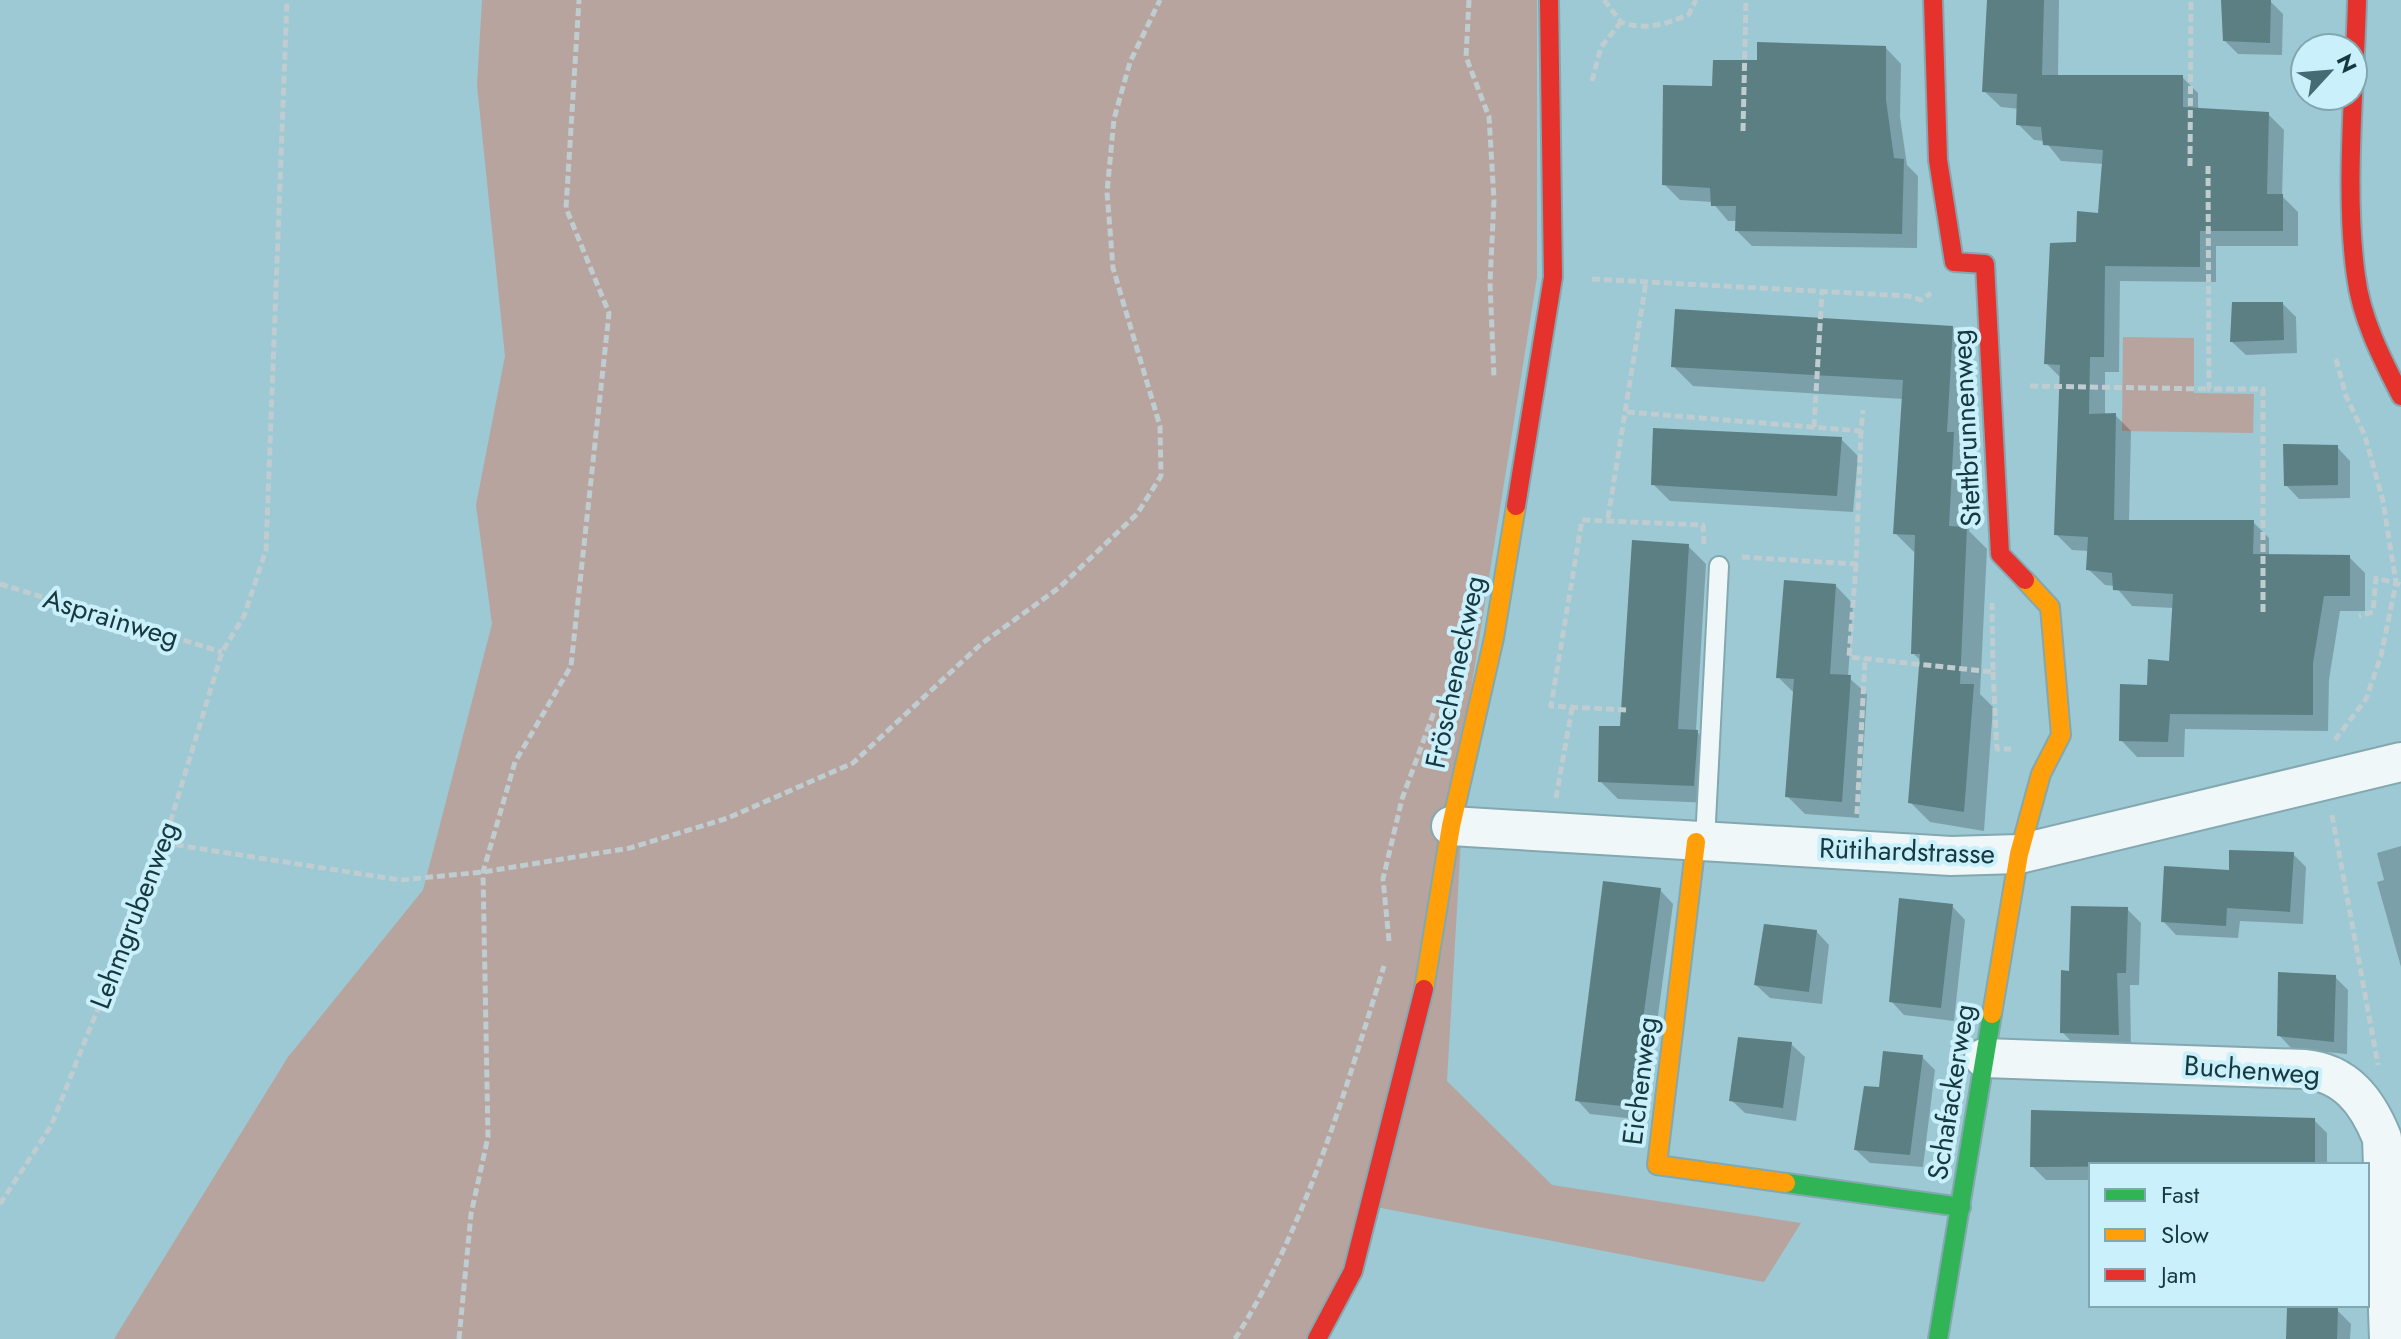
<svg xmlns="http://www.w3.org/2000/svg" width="2401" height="1339" font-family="Jost,sans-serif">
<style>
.green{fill:#b7a49e}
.shadow{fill:#0003}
.building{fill:#5c7f84}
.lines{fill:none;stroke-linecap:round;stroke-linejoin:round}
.lane-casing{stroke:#83a8b0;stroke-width:22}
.street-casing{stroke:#83a8b0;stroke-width:42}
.fast-casing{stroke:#83a8b0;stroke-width:22}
.slow-casing{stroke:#83a8b0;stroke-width:22}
.jam-casing{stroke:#83a8b0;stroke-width:22}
.path{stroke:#bfccd0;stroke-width:5;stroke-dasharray:8 4;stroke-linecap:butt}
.lane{stroke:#f0f7f9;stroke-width:18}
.street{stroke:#f0f7f9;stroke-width:38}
.fast{stroke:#30b455;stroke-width:18}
.slow{stroke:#ff9f0a;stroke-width:18}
.jam{stroke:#e5322d;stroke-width:18}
.labels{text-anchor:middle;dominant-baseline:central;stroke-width:8;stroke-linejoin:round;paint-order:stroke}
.street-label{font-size:28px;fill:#163841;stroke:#caf1fb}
</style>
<rect width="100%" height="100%" fill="#9cc9d4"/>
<g class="green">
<path d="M 482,0 L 1537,0 L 1537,277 L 1469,702 L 1447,1081 L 1552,1185 L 1801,1223 L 1764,1282 L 1371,1206 L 1317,1339 L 114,1339 L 288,1057 L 423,890 L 492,624 L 476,505 L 505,356 L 477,85 Z"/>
<path d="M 2123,337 L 2194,338 L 2194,393 L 2254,394 L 2253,433 L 2122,431 Z"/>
</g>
<g class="shadow">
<path d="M 1989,0 L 2059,0 L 2058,77 L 2182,77 L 2198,93 L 2198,110 L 2268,114 L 2284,130 L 2282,196 L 2298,212 L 2298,246 L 2216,246 L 2216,282 L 2120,281 L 2119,372 L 2105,372 L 2105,415 L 2115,415 L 2131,431 L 2129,522 L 2253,522 L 2269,538 L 2269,557 L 2349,557 L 2365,573 L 2365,611 L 2340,611 L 2329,680 L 2328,731 L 2185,729 L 2184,757 L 2137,757 L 2121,740 L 2149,687 L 2171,663 L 2174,608 L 2132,606 L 2115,586 L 2105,585 L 2088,569 L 2089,551 L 2072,550 L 2056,534 L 2061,378 L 2046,363 L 2078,244 L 2100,215 L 2104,164 L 2061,161 L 2045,141 L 2034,140 L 2018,124 L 2019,109 L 2001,107 L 1984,91 Z"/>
<path d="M 2270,1 L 2283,14 L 2282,55 L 2238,54 L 2224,40 Z"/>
<path d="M 1886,48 L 1901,64 L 1900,117 L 1907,165 L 1918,176 L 1917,248 L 1752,246 L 1737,231 L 1737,221 L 1728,221 L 1712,202 L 1680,200 L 1664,184 L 1714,88 L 1759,62 Z"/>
<path d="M 2283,304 L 2296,317 L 2297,353 L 2246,355 L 2232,342 Z"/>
<path d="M 1952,328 L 1972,348 L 1966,447 L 1974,454 L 1969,531 L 1987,549 L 1980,694 L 1993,707 L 1984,831 L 1930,822 L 1910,802 L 1922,662 L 1913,653 L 1916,554 L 1895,533 L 1903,399 L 1693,386 L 1673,366 Z"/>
<path d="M 1841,439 L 1858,456 L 1853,512 L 1670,501 L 1653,484 Z"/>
<path d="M 2337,447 L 2350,461 L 2350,498 L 2299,499 L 2286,485 Z"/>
<path d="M 1688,546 L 1706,564 L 1696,731 L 1715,750 L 1711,803 L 1618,799 L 1600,781 Z"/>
<path d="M 1836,586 L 1853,604 L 1848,677 L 1867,694 L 1859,818 L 1805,814 L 1788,797 L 1795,694 L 1778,677 Z"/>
<path d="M 2401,846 L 2401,967 L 2377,882 L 2384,880 L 2377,853 Z"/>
<path d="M 2293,854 L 2306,867 L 2303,924 L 2240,921 L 2238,938 L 2176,935 L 2163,921 L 2231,872 Z"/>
<path d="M 1660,890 L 1673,904 L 1644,1120 L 1590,1114 L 1577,1100 Z"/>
<path d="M 1952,906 L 1965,920 L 1954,1021 L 1904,1015 L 1891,1001 Z"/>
<path d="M 2127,909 L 2141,923 L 2139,985 L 2130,985 L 2131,1048 L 2076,1046 L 2062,1032 Z"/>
<path d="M 1816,931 L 1829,945 L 1822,1004 L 1770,998 L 1756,985 Z"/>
<path d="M 2335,977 L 2348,990 L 2347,1054 L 2292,1049 L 2279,1035 Z"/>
<path d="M 1791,1044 L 1805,1057 L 1796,1121 L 1745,1113 L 1731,1100 Z"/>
<path d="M 1922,1057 L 1935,1070 L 1923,1167 L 1870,1163 L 1856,1150 L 1881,1090 Z"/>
<path d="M 2314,1120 L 2327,1133 L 2327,1165 L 2091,1165 L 2091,1180 L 2046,1180 L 2032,1166 Z"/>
<path d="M 2337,1310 L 2351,1324 L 2350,1339 L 2288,1339 Z"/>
</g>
<g class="building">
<path d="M 1987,0 L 2044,0 L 2042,75 L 2183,75 L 2183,107 L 2269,112 L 2267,194 L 2283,194 L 2283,231 L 2200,231 L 2200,267 L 2105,266 L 2104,357 L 2090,357 L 2089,414 L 2116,413 L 2114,520 L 2254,520 L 2253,554 L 2350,555 L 2350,596 L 2324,596 L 2313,663 L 2313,715 L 2170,714 L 2168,742 L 2119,741 L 2120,684 L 2147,685 L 2148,659 L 2169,661 L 2173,594 L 2113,590 L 2112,573 L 2086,570 L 2088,537 L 2054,535 L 2060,365 L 2044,364 L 2050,243 L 2076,242 L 2077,211 L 2098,213 L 2103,150 L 2043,145 L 2041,127 L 2016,125 L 2017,94 L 1982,92 Z"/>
<path d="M 2221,0 L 2271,0 L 2270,43 L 2223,41 Z"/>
<path d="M 1757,42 L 1886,46 L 1886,100 L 1894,158 L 1904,159 L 1902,234 L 1735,231 L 1736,206 L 1711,206 L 1710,188 L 1662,185 L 1663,85 L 1712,86 L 1713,60 L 1757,60 Z"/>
<path d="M 2232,302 L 2283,302 L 2284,340 L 2230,342 Z"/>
<path d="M 1675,309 L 1953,326 L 1947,432 L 1954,432 L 1949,526 L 1967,527 L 1960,684 L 1974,684 L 1964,812 L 1908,803 L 1920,654 L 1911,654 L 1915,535 L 1893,534 L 1903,380 L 1671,367 Z"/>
<path d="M 1653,428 L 1842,437 L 1837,496 L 1651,485 Z"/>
<path d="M 2283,444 L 2338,445 L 2338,485 L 2284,486 Z"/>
<path d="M 1632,540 L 1689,544 L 1678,729 L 1698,730 L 1694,786 L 1598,782 L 1599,726 L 1620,726 Z"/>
<path d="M 1784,580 L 1836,584 L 1830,674 L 1851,675 L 1842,802 L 1785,797 L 1794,679 L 1776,678 Z"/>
<path d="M 2229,850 L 2294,852 L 2290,912 L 2227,908 L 2226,926 L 2161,922 L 2164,866 L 2229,870 Z"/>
<path d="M 1603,881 L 1661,888 L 1631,1107 L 1575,1101 Z"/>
<path d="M 1899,898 L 1953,904 L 1941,1008 L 1889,1002 Z"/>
<path d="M 2071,906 L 2128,907 L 2126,973 L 2117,973 L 2119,1035 L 2060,1033 L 2061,970 L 2069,971 Z"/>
<path d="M 1764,924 L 1817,930 L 1809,992 L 1754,985 Z"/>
<path d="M 2278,972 L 2336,975 L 2334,1042 L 2277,1036 Z"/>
<path d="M 1738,1037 L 1792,1042 L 1783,1108 L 1729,1101 Z"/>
<path d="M 1883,1051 L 1923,1055 L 1910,1155 L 1854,1150 L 1864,1086 L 1879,1087 Z"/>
<path d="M 2031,1110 L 2315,1118 L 2315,1165 L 2030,1167 Z"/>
<path d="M 2287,1308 L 2338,1308 L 2337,1339 L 2286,1339 Z"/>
</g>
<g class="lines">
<g class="lane-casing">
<path id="lane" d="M 1705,841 L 1719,566"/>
</g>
<g class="street-casing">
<g id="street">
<path d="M 1451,826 L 1951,856 L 2019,854 L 2401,762"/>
<path d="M 1984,1058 L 2304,1069 C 2346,1073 2367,1101 2382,1138 L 2389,1339"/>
</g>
</g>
<g class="fast-casing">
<g id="fast">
<path d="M 1786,1183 L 1961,1207"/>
<path d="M 1938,1339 L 1992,1014"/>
</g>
</g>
<g class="slow-casing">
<g id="slow">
<path d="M 1696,842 L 1657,1165 L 1786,1183"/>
<path d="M 1424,989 L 1451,826 L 1494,638 L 1516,506"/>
<path d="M 1992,1014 L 2019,854 L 2041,774 L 2061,735 L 2050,607 L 2025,580"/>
</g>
</g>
<g class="jam-casing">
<g id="jam">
<path d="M 1933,0 L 1938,160 L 1954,262 L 1985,264 L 2000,554 L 2025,580"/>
<path d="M 2357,0 C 2355,86 2344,192 2356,276 C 2361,318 2382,359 2401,396"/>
<path d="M 1516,506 L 1553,277 L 1549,0"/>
<path d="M 1317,1339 L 1353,1271 L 1424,989"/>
</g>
</g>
<g class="path">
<path d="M 1469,0 L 1466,57 L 1489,117 L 1494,200 L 1490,283 L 1494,377"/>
<path d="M 1604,0 L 1621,22 C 1644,31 1668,24 1689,14 L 1696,0"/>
<path d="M 1592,81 L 1601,47 L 1621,22"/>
<path d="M 1743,131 L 1746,0"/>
<path d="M 2190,166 L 2191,0"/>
<path d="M 2208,166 L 2209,389 L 2263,389 L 2263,615"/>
<path d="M 1592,279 L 1908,296 L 1921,300 L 1931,293"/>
<path d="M 2336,359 L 2346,396 L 2365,436 L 2383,501 L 2396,583 L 2376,578 L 2373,612 L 2359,616"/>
<path d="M 2030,386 L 2208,389"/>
<path d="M 1627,412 L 1861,431 L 1863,410"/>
<path d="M 1814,427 L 1822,292"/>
<path d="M 1608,518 L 1646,282"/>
<path d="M 1742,557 L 1856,564 L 1861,431"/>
<path d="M 1856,564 L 1849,657 L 1993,672 L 1992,603"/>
<path d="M 0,584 L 222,652"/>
<path d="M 1993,672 L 1997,749 L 2011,749"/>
<path d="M 1626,710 L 1551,706 L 1582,520 L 1703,525 L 1704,544"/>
<path d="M 2335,740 L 2366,699 L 2381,656 L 2396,583 L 2401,585"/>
<path d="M 1556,798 L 1572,708"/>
<path d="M 1857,814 L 1865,659"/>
<path d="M 2332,815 L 2378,1065"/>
<path d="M 164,843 L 400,880 L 483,872 L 630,848 L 728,818 L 853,763 L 981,644 L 1060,587 L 1137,514 L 1161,476 L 1160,426 L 1113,268 L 1107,192 L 1114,119 L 1130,62 L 1160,0"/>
<path d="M 1389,941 L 1383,879 L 1402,799 L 1434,712"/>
<path d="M 0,1204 L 51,1126 L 164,843 L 222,652 L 244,616 L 266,550 L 287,0"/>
<path d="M 459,1339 L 471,1214 L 488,1137 L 483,872 L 515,762 L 571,666 L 609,313 L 566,208 L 579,0"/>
<path d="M 1235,1339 C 1307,1225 1344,1094 1384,966"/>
</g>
<use href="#lane" class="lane"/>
<use href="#street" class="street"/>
<use href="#fast" class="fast"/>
<use href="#slow" class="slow"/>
<use href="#jam" class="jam"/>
</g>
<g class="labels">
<g class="street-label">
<text transform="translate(1966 428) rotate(-93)">Stettbrunnenweg</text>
<text transform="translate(111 618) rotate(17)">Asprainweg</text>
<text transform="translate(1455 672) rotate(-78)">Fröscheneckweg</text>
<text transform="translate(1907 851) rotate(2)">Rütihardstrasse</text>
<text transform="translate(134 915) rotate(-69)">Lehmgrubenweg</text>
<text transform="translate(2252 1070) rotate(4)">Buchenweg</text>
<text transform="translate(1640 1081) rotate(-83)">Eichenweg</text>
<text transform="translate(1951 1092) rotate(-81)">Schafackerweg</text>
</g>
</g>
<rect x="2089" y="1163" width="280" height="144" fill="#caf1fb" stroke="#82a7b1" stroke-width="2"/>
<rect x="2105" y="1189" width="40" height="12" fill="#30b455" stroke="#82a7b1" stroke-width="2"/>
<text x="2161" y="1203" font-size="24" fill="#163841">Fast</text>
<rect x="2105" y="1229" width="40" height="12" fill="#ff9f0a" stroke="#82a7b1" stroke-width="2"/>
<text x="2161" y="1243" font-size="24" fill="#163841">Slow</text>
<rect x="2105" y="1269" width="40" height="12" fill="#e5322d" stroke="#82a7b1" stroke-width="2"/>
<text x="2161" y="1283" font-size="24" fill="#163841">Jam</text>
<g transform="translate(2329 72) rotate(64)"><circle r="38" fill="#caf1fb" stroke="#82a7b1" stroke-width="2"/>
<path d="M0-6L14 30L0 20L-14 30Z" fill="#456b74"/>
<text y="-12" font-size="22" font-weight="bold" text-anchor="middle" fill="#163841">N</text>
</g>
</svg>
